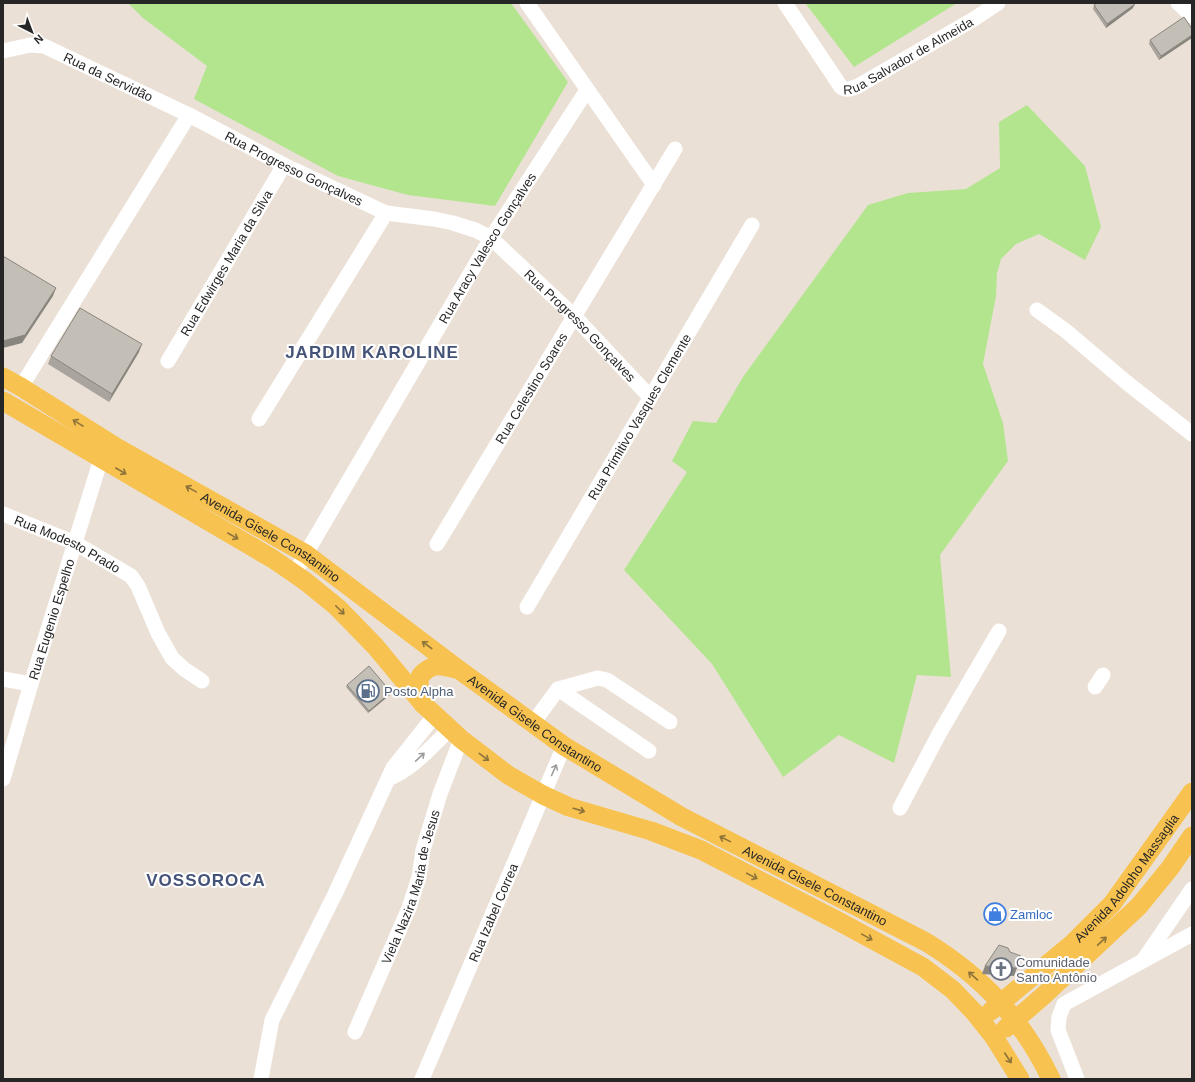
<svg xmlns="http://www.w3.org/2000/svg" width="1195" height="1082" font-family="Helvetica,sans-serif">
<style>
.green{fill:#b3e58f}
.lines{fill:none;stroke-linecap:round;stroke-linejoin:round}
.minor{stroke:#fff;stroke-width:15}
.major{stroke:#f7c24f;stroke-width:19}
.wall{fill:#a9a49d}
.shaded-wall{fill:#89867f}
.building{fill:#c4bfb6;stroke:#89867f}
.oneway{stroke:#8e743a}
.oneway2{stroke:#9d9d9d}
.labels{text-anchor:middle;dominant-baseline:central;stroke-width:4;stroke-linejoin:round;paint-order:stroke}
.street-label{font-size:13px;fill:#262626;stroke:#fff}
.service-label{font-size:13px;fill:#4e5e75;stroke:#fff;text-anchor:start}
.shop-label{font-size:13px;fill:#366cbe;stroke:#fff;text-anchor:start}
.worship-label{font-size:13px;fill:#5b616d;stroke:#fff;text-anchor:start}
.district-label{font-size:17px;font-weight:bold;letter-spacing:1px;fill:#455379;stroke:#fff}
</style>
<rect width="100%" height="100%" fill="#ebe0d6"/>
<g class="green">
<path d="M 128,3 L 511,3 L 568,82 L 495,206 L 408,195 L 338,176 L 194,99 L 207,66 L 143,18 Z"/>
<path d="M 805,3 L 957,3 L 854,67 Z"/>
<path d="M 1027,105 L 1085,166 L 1101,227 L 1085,260 L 1039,234 L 1016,244 L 1001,259 L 997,273 L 996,296 L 983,364 L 1003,423 L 1008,461 L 940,555 L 951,677 L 917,675 L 894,763 L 839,735 L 783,777 L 712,664 L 624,570 L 687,472 L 672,461 L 693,421 L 716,423 L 743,377 L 868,205 L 908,193 L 966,189 L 1000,168 L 999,122 Z"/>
</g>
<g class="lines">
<g class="minor">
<path d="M 527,3 L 654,185"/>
<path id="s1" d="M 785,3 L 841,87 C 846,91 851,89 858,86 L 974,19 L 998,3"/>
<path d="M 1178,3 L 1192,16"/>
<path id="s2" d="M 3,51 L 30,45 L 44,46 L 189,115 L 284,165 L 386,213 L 434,219 L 453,223 L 475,230 L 491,238 L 574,316 L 650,397"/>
<path d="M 1037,310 L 1066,331 L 1126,382 L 1192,434"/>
<path id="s3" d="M 168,361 L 284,165"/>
<path d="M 21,387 L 189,115"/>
<path d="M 259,419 L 386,213"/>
<path id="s4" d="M 3,514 L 75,543 L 131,576 L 138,586 L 158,633 L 172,658 L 184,669 L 202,681"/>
<path id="s5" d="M 437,544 L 675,149"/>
<path id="s6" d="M 294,574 L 491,238 L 587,90"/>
<path id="s7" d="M 527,607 L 752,225"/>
<path d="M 3,679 L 31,684"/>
<path d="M 1095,687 L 1103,675"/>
<path d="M 558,689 L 649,751"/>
<path d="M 533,723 L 558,689 L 598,678 L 607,680 L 670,722"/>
<path id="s8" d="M 3,779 L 31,684 L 101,459"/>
<path d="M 388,779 C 413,769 431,747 450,729"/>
<path d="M 900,808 L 939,734 L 999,631"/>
<path d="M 1144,959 L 1192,889"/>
<path id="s9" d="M 355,1032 L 409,908 L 419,877 L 423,850 L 440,794 L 461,739"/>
<path d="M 261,1079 L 272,1020 L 335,894 L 393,768 L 435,715"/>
<path id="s10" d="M 422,1079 L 564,746"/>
<path d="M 1077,1079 L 1058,1030 L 1059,1017 L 1064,1004 L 1192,934"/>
</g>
<g class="major">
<path id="s11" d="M 3,377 L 21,387 L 116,447 L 306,554 L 458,669 L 564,746 L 682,817 L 926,942 C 983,977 1022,1019 1051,1079"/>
<path d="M 3,401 L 273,559 L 305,581 L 337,607 L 375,646 L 423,704 L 435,715 L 461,739 L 508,775 L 543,795 L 569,807 L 651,831 L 701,850 L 840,922 L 923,967 L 953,990 L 975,1013 L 994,1037 L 1020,1079"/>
<path d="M 423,704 C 422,696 419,688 419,681 C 419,677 421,675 423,673 C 435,662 442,666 456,669"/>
<path id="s12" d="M 991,1011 L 1073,943 L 1112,904 L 1192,792"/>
<path d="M 1006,1028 L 1043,996 L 1139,906 L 1170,868 L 1192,836"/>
</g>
</g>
<g class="wall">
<path d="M 1094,5 L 1133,8 L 1106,28 L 1093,9 Z"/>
<path d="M 1192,29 L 1159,60 L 1149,44 L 1150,40 Z"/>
<path d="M 139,352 L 109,402 L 48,364 L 51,356 Z"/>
<path d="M 347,685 L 391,694 L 368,713 L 346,687 Z"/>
</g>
<g class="shaded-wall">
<path d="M 1135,4 L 1133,8 L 1106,28 L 1107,24 Z"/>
<path d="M 1192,35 L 1192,38 L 1159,60 L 1161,56 Z"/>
<path d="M 56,288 L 53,296 L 22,343 L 3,348 L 3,341 Z"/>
<path d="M 142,344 L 139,352 L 109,402 L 112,394 Z"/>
<path d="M 391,692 L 391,694 L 368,713 L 369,711 Z"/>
<path d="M 985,966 L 1017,968 L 1014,976 L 982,974 Z"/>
</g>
<g class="building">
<path d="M 1097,3 L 1134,3 L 1135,4 L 1107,24 L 1094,5 Z"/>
<path d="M 1184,17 L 1192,29 L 1192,35 L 1161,56 L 1150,40 Z"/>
<path d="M 3,256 L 56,288 L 25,335 L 3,341 Z"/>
<path d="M 80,308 L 142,344 L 112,394 L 51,356 Z"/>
<path d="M 369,666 L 391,692 L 369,711 L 347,685 Z"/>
<path d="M 999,945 L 1008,948 L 1010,952 L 1021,956 L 1017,968 L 985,966 Z"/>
</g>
<defs><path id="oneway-shaft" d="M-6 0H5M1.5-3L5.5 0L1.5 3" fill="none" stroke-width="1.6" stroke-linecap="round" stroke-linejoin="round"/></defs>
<g class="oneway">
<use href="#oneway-shaft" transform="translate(78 423) rotate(-148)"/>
<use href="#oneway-shaft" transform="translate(121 471) rotate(30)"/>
<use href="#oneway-shaft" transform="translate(191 489) rotate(-151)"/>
<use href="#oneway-shaft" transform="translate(233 536) rotate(30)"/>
<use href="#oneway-shaft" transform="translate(340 610) rotate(45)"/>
<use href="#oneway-shaft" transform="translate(427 645) rotate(-143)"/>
<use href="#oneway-shaft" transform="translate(484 757) rotate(37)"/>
<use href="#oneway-shaft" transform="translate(579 810) rotate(16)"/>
<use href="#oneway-shaft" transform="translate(725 839) rotate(-154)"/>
<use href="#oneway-shaft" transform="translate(752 876) rotate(28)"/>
<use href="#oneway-shaft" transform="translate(867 937) rotate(29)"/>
<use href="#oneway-shaft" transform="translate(1102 941) rotate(-43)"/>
<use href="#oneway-shaft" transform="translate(973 976) rotate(-139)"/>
<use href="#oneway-shaft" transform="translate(1008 1058) rotate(57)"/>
</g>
<g class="oneway2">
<use href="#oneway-shaft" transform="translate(420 757) rotate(-43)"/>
<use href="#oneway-shaft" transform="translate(554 770) rotate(-66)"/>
</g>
<defs>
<g id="fuel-ring" transform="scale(1.15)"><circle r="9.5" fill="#fff" stroke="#5c6f8a" stroke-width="1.5"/><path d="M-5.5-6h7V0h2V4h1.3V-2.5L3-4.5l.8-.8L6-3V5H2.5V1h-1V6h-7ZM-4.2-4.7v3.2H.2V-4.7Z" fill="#5c6f8a"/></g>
<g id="shop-ring" transform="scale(1.15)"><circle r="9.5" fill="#fff" stroke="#3f7fe0" stroke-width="1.5"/><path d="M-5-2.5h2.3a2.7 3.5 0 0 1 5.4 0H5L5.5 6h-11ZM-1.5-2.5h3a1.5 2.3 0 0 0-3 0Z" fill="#3f7fe0"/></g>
<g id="church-ring" transform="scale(1.15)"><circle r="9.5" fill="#fff" stroke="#6b7280" stroke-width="1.5"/><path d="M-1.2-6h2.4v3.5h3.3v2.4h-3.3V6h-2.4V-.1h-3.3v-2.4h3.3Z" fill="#6b7280"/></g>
</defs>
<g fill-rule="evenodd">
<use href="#fuel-ring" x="368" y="691"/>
<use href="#shop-ring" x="995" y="914"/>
<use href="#church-ring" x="1001" y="969"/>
</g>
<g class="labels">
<g class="street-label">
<text stroke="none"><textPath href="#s1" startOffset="177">Rua Salvador de Almeida</textPath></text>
<text stroke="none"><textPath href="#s2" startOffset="113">Rua da Servidão</textPath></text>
<text stroke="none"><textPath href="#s2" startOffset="320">Rua Progresso Gonçalves</textPath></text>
<text stroke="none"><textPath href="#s6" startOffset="379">Rua Aracy Valesco Gonçalves</textPath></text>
<text stroke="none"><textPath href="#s3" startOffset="114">Rua Edwirges Maria da Silva</textPath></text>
<text stroke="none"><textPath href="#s2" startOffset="656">Rua Progresso Gonçalves</textPath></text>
<text stroke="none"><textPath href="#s5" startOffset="182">Rua Celestino Soares</textPath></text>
<text stroke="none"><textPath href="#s7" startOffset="221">Rua Primitivo Vasques Clemente</textPath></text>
<text stroke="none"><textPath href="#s11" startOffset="312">Avenida Gisele Constantino</textPath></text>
<text stroke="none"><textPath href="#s4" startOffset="71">Rua Modesto Prado</textPath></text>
<text stroke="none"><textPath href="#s8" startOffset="167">Rua Eugenio Espelho</textPath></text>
<text stroke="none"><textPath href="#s11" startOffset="636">Avenida Gisele Constantino</textPath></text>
<text stroke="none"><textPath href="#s12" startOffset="191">Avenida Adolpho Massaglia</textPath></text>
<text stroke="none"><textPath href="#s11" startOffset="960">Avenida Gisele Constantino</textPath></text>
<text stroke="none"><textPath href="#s9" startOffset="156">Viela Nazira Maria de Jesus</textPath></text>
<text stroke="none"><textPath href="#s10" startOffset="181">Rua Izabel Correa</textPath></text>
</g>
<g class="service-label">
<text x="384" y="691">Posto Alpha</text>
</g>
<g class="shop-label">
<text x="1010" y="914">Zamloc</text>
</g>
<g class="worship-label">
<text x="1016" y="962">Comunidade<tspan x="1016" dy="15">Santo Antônio</tspan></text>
</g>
<g class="district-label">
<text x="372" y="352">JARDIM KAROLINE</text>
<text x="206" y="880">VOSSOROCA</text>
</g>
</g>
<rect width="1195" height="1082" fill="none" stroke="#262626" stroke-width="8"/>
<g transform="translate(32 32) rotate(138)" stroke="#ffffff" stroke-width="3" paint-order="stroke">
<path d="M0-3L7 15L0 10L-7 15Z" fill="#262626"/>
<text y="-6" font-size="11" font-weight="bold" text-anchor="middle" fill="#262626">N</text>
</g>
</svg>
